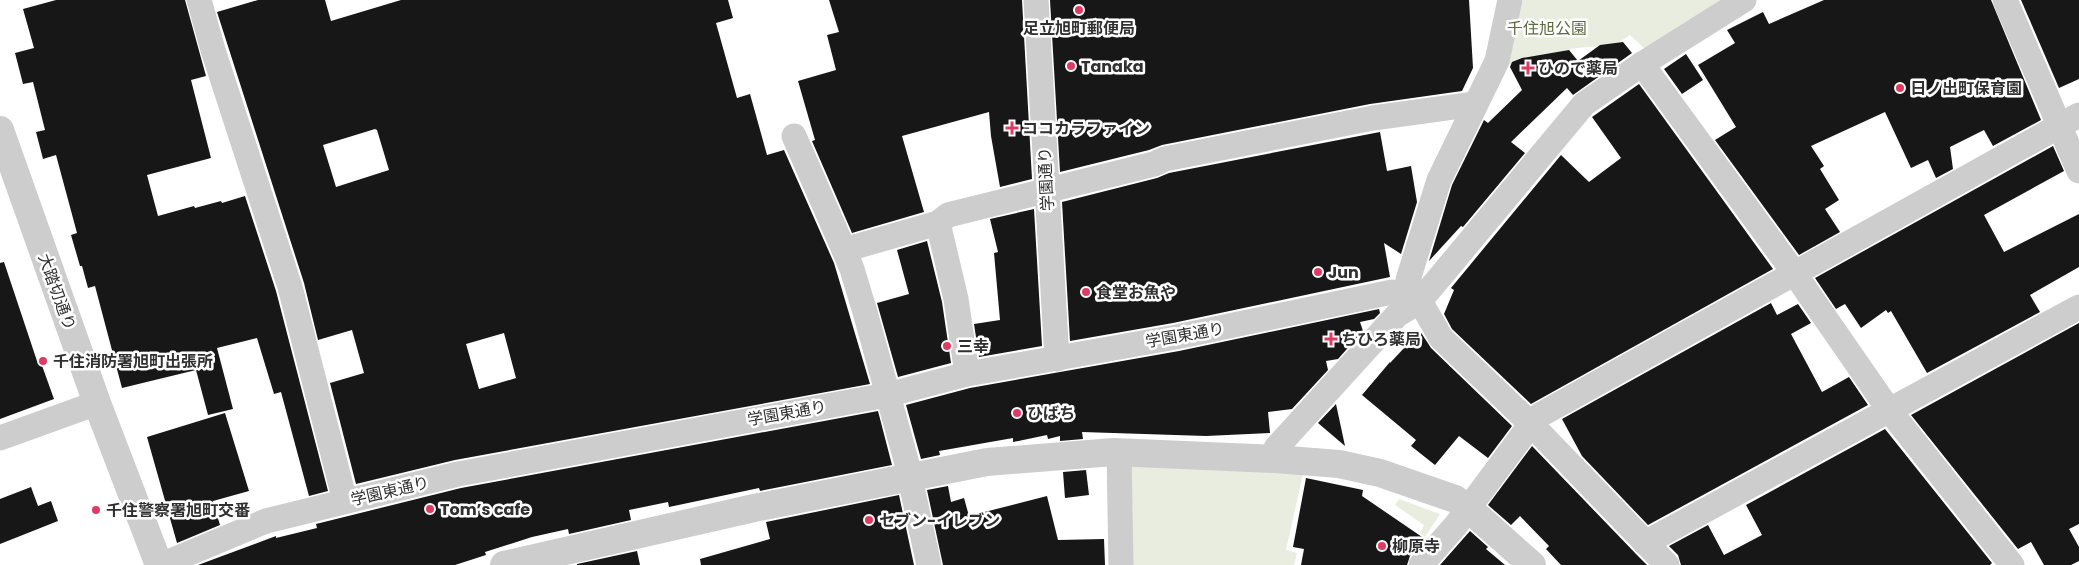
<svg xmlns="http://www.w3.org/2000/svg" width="2079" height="565" font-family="Poppins,'Noto Sans JP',sans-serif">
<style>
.green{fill:#e9eddf}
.building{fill:#171717;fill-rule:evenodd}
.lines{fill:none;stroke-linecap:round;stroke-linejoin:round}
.minor{stroke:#cdcdcd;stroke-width:25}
.tertiary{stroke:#cdcdcd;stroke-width:28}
.poi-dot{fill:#df3b62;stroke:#fff;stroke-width:2}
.labels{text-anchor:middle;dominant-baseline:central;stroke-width:5;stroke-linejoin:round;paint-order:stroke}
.poi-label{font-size:16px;font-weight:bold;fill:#303030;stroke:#fff;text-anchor:start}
.park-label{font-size:16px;fill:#5b6b3f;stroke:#fff}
.street-label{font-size:16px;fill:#303030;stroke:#fff}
</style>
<rect width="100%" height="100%" fill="#fff"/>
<g class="green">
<path d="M 1523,0 L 1724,0 L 1645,49 L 1630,35 L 1615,45 L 1576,48 L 1508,65 Z"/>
<path d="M 1126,464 L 1303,474 L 1286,550 L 1297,553 L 1294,565 L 1128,565 Z"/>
<path d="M 1399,499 L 1440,514 L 1425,537 L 1420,533 L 1424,525 L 1395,505 Z"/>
</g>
<g class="building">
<path d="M 56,0 L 185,0 L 206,76 L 191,80 L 211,158 L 147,175 L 158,216 L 194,206 L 195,208 L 221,201 L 222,203 L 245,196 L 276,291 L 328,491 L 309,496 L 281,392 L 274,394 L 257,338 L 217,348 L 233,409 L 208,415 L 196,370 L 122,388 L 95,286 L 88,288 L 82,266 L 80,266 L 71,235 L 77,233 L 56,155 L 43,159 L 36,132 L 45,130 L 33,82 L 23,84 L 15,53 L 34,48 L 23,9 Z"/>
<path d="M 258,0 L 325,0 L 331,21 L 401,0 L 728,0 L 733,18 L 716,23 L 737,98 L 750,94 L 767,155 L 784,150 L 834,263 L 870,384 L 455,460 L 356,484 L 330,383 L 364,373 L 352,330 L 318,340 L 304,283 L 217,12 ZM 375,129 L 377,130 L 389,170 L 336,187 L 323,145 ZM 504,333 L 516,378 L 479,389 L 466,344 Z"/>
<path d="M 829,0 L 1022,0 L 1032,179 L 1000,187 L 991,136 L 989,112 L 902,136 L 924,212 L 852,233 L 812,141 L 815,140 L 798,81 L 836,70 L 827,35 L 839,32 Z"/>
<path d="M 1050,0 L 1469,0 L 1473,68 L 1462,91 L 1370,104 L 1162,145 L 1149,150 L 1060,172 Z"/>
<path d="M 1824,0 L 1991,0 L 2041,120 L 1993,146 L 1984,130 L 1950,147 L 1953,169 L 1936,178 L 1928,160 L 1911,168 L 1885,112 L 1811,146 L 1824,166 L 1820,169 L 1839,200 L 1825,209 L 1840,232 L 1799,255 L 1715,140 L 1736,127 L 1698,65 L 1735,43 L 1727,30 L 1763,12 L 1769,24 Z"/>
<path d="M 2021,0 L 2079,0 L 2079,79 L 2059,88 Z"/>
<path d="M 1623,42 L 1632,53 L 1573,95 L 1567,88 L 1511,142 L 1525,153 L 1463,227 L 1461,226 L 1429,261 L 1452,185 L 1484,120 L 1488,123 L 1522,90 L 1510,67 L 1512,62 L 1522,58 L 1569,50 L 1578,61 L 1600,45 Z"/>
<path d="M 1686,54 L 1703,80 L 1682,94 L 1664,69 Z"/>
<path d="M 1639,84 L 1773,269 L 1531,404 L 1452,329 L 1444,314 L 1454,290 L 1451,288 L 1561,155 L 1589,182 L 1621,158 L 1592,117 Z"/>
<path d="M 1380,132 L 1387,171 L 1411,166 L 1417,202 L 1401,254 L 1384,243 L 1390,277 L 1173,323 L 1070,341 L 1062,202 L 1157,178 L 1169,173 Z"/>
<path d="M 2053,146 L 2064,171 L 1984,215 L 2004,252 L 2079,214 L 2079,267 L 2030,295 L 2040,312 L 1927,373 L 1891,311 L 1888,313 L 1886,310 L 1861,328 L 1845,304 L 1836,309 L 1815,278 Z"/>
<path d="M 1034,209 L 1042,346 L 979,357 L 974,324 L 1000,320 L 994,253 L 998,252 L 990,219 Z"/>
<path d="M 927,241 L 942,302 L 951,363 L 898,377 L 877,303 L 909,294 L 897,250 Z"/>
<path d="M 4,262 L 37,361 L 40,360 L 54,399 L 0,419 L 0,263 Z"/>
<path d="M 1771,303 L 1777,315 L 1798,304 L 1811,323 L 1791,334 L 1822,392 L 1849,377 L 1868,405 L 1648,525 L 1582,456 L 1562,419 Z"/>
<path d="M 1379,309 L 1380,313 L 1374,319 L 1360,322 L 1363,331 L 1338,359 L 1326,361 L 1328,370 L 1292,409 L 1268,412 L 1270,433 L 1206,436 L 1082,432 L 1083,439 L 1060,441 L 1060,436 L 1048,439 L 1047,435 L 1013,442 L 1013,438 L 939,451 L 940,455 L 921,459 L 906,405 L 970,388 L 1179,351 Z"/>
<path d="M 2079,323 L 2079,524 L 2069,529 L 2079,547 L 2079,561 L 2071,565 L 2044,565 L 2031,542 L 2018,549 L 1911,415 Z"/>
<path d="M 1420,331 L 1431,348 L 1512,426 L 1488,458 L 1459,436 L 1435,465 L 1411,446 L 1416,440 L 1362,395 L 1390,362 L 1390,363 Z"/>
<path d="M 1336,404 L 1345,446 L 1318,423 Z"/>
<path d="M 878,411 L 892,465 L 760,491 L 759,488 L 669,507 L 668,502 L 629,510 L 631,520 L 569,534 L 568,529 L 532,537 L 485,552 L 486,555 L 455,565 L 198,565 L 276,536 L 276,538 L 317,528 L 316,524 L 461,488 Z"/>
<path d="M 225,413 L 249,491 L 213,501 L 220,525 L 177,543 L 147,437 Z"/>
<path d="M 1885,429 L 1992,563 L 1990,565 L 1681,565 L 1678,555 L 1669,546 L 1708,525 L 1724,555 L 1762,535 L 1746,505 Z"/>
<path d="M 1532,446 L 1637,555 L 1647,565 L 1561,565 L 1546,549 L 1549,546 L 1520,516 L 1511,525 L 1488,505 Z"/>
<path d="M 1086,470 L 1089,495 L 1065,498 L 1063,472 Z"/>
<path d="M 1306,478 L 1363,490 L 1362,496 L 1425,539 L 1410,556 L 1407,565 L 1301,565 L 1304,549 L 1293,547 Z"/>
<path d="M 948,486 L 951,502 L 964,498 L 969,516 L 1047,496 L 1058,540 L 1104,539 L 1105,565 L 943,565 L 927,490 Z"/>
<path d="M 31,487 L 38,506 L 51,501 L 58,521 L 0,544 L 0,499 Z"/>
<path d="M 899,495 L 914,565 L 701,565 L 700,559 L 770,539 L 766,522 Z"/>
<path d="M 1470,531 L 1488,547 L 1486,549 L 1505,565 L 1440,565 Z"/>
<path d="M 637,551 L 640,565 L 577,565 L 577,564 Z"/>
</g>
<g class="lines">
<g class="minor">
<path d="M 199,0 L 213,50 L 290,287 L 345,501"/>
<path d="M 1036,0 L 1057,359"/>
<path d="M 1510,0 L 1497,61 L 1439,180 L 1408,280 L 1441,338 L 1531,424 L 1667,565"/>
<path d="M 2005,0 L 2079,171"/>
<path d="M 1642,64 L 1790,267 L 1889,410 L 2012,565"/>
<path d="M 794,136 L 844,250 L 938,223 L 948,215 L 1154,164 L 1165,159 L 1373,118 L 1475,104"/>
<path d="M 938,223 L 956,299 L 967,374"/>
<path d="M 844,250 L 852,269 L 865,312 L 906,460 L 929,565"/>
<path d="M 0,438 L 97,403"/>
<path d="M 1119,452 L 1121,565"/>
<path d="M 1275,459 L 1276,448 L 1397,315 L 1420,301 L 1584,104 L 1642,64 L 1744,0"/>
<path d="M 1645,543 L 2079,307"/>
<path d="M 161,565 L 266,521 L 458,474 L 887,395 L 967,374 L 1176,337 L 1392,292 L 1420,301"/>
<path d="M 1421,565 L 1456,525 L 1531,424 L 1540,415 L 2079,115"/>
</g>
<g class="tertiary">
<path d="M 0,130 L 97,403 L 159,565"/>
<path d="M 504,565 L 754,508 L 987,462 L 1114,452 L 1275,459 L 1339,464 L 1380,473 L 1455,499 L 1468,508 L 1532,565"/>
</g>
</g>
<g class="poi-dot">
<circle cx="1079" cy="10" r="5"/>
<circle cx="1071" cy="66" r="5"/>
<path d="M1525.5 60.5h5v5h5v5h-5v5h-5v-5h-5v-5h5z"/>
<circle cx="1900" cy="88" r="5"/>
<path d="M1009.5 120.5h5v5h5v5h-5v5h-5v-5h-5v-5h5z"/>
<circle cx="1318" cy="272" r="5"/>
<circle cx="1086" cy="292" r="5"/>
<path d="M1328.5 331.5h5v5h5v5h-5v5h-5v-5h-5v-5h5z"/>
<circle cx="947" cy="346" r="5"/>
<circle cx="43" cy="361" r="5"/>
<circle cx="1017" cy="413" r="5"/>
<circle cx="430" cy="509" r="5"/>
<circle cx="96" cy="510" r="5"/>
<circle cx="869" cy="520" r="5"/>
<circle cx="1382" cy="546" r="5"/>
</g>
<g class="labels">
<g class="poi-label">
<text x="1079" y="28" text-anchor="middle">足立旭町郵便局</text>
<text x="1081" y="66">Tanaka</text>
<text x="1538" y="68">ひので薬局</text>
<text x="1910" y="88">日ノ出町保育園</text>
<text x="1022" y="128">ココカラファイン</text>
<text x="1328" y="272">Jun</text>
<text x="1096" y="292">食堂お魚や</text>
<text x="1341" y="339">ちひろ薬局</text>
<text x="957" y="346">三幸</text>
<text x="53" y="361">千住消防署旭町出張所</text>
<text x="1027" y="413">ひばち</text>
<text x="440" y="509">Tom’s cafe</text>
<text x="106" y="510">千住警察署旭町交番</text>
<text x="879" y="520">セブン-イレブン</text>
<text x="1392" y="546">柳原寺</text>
</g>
<g class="park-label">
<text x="1547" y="28">千住旭公園</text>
</g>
<g class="street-label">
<text transform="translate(1046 179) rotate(-93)">学園通り</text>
<text transform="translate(57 292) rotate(70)">大踏切通り</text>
<text transform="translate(1185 335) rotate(-10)">学園東通り</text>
<text transform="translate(787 413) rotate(-10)">学園東通り</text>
<text transform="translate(390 491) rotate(-13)">学園東通り</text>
</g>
</g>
</svg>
